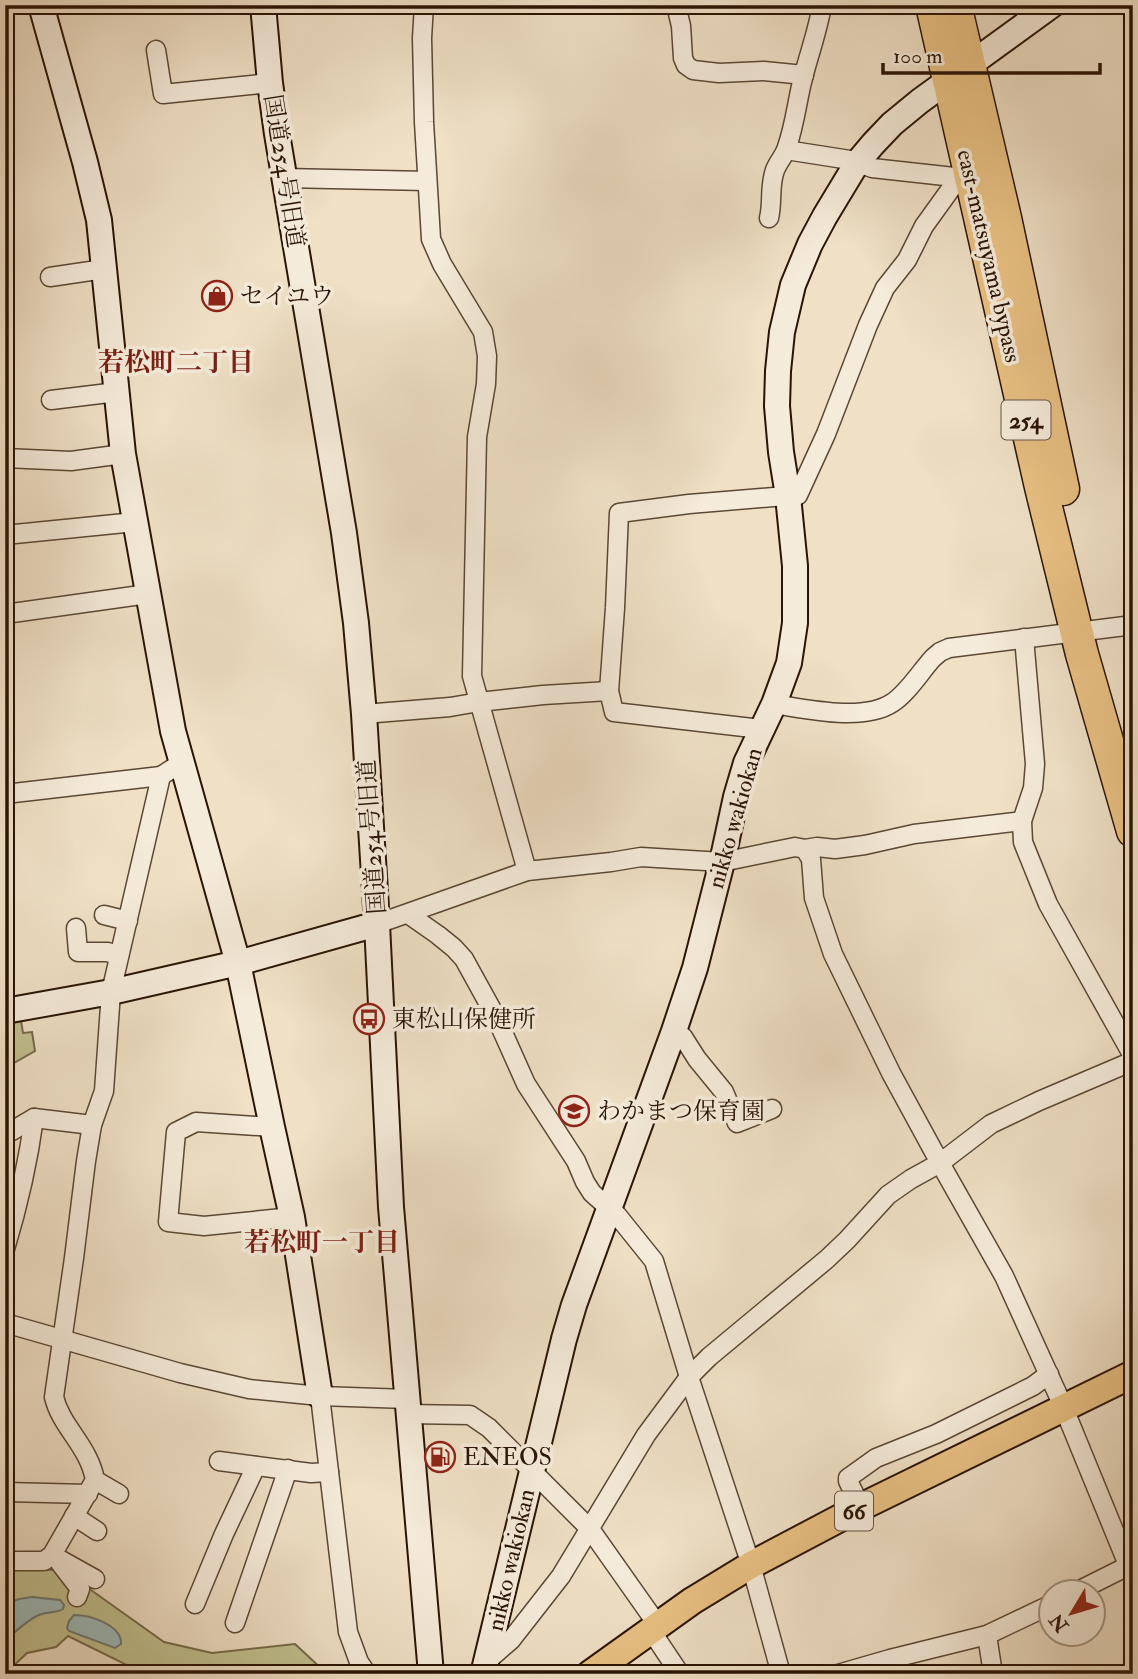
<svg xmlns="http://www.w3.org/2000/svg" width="1138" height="1679" font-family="'IM FELL Double Pica','Noto Serif JP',serif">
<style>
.green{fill:#c1c090;stroke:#766a4a;stroke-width:2}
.water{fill:#9cbbbc;stroke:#6e7873;stroke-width:2}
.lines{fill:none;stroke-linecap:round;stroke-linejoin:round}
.street-casing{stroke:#5b4735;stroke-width:21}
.secondary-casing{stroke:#2a1405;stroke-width:28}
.primary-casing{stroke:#2a1405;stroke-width:30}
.highway-casing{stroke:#2a1405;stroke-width:35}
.street{stroke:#f5ebda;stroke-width:18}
.secondary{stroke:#f5ebda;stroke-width:24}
.primary{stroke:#e8c083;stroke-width:26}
.highway{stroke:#e8c083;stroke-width:32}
.labels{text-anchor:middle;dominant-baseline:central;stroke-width:7;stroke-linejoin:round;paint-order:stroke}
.shield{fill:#f5ebda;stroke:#675445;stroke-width:2}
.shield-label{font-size:23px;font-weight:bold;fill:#2a1405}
.street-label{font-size:24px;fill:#2a1405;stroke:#f5ebda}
.poi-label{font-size:24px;fill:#2a1405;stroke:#f5ebda;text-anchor:start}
.neighbourhood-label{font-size:26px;font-weight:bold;fill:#7a1f14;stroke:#f5ebda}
</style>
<rect width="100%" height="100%" fill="#efe0c6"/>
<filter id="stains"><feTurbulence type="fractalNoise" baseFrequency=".00286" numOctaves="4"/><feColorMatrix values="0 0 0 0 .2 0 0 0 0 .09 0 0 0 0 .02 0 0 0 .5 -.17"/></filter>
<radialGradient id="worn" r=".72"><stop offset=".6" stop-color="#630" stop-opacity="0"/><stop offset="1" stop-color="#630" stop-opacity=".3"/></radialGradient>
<g class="green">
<path d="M 21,1021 L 23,1033 L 32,1032 L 35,1051 L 5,1068 L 5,1025 Z"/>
<path d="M 12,1569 L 57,1570 L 91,1590 L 164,1642 L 212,1653 L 295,1644 L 325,1672 L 325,1674 L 140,1674 L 129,1666 L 68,1636 L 56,1647 L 27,1653 L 5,1674 L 5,1577 L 10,1576 Z"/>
</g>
<g class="water">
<path d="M 32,1597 L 60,1600 L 64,1605 L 63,1609 C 55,1614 47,1611 39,1615 C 27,1620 15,1632 5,1641 L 5,1604 L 19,1599 Z"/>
<path d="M 74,1615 C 90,1615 122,1625 121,1644 L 115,1648 L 69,1631 L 67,1628 L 69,1621 Z"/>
</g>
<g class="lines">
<g class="street-casing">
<g id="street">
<path d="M 424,5 L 422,38 L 424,122 L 431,239 L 442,264 L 483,332 L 487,356 L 486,384 L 477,437 L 472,676 L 527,871"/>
<path d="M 676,5 L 681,26 L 683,58 L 686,65 L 693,70 L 719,73 L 764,71 L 804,75"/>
<path d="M 156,50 L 163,94 L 270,83"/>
<path d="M 284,178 L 427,181"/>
<path d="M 769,218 C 773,202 769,186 775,170 C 778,162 785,155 787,147 C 795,124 797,101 803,78 C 809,54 818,30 822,5"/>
<path d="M 50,277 L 104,269"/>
<path d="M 51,400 L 117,392"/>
<path d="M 5,458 L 71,461 L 123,454"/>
<path d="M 5,535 L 135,522"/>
<path d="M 5,614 L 148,594"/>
<path d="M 1024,638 L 1035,764 L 1033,788 L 1022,821 L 1023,842 L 1048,904 L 1133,1056"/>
<path d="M 774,704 C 807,709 863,722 892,703 C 907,694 921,671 933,658 L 940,652 L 949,648 L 1133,625"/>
<path d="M 364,714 L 450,707 L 479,702 L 543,695 L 609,691"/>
<path d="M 761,729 L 614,712 L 609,691 L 615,608 L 619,513 L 689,504 L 798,495 L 826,434 L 868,325 L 885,288 L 907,260 L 924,226 L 955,183 L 954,177 L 872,168 L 850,160 L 786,150"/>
<path d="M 5,794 L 161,776"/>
<path d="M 805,849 L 817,847 L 835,849 L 865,845 L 914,834 L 1022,821"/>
<path d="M 408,914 L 438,935 L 454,948 L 464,959 L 496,1017 L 526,1084 L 576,1161 L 585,1182 L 592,1193 L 617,1215 L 654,1261 L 689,1377 L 751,1565 L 781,1674"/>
<path d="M 104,915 L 128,921"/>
<path d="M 377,924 L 527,871 L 611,862 L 641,857 L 722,862 L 795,847 L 805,849 L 811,859 L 814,898 L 833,954 L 891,1073 L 940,1163 L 1004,1276 L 1063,1406 L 1133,1577"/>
<path d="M 76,928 L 78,952 L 108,952 L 119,956"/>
<path d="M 674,1031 L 683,1037 L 697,1059 L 724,1092 L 737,1123 L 772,1109"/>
<path d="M 272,1127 L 196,1122 L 176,1132 L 168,1222 L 204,1226 L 292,1217"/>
<path d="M 5,1135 L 34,1118 L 92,1125"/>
<path d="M 5,1249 C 18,1206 28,1163 34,1118"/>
<path d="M 5,1323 L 180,1373 L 249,1389 L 320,1396 L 407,1399"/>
<path d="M 320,1396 L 348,1632 L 359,1662 L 367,1674"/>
<path d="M 408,1414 L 470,1415 L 489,1428 L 590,1529 L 657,1624"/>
<path d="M 219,1461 L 311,1473 L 329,1472"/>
<path d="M 95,1480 L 119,1494"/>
<path d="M 5,1492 L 88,1494"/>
<path d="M 861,1507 L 848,1481 L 848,1478 L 876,1458 L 936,1434 L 1033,1386 L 1049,1374"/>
<path d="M 74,1516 L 97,1531"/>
<path d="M 52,1555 L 95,1579"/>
<path d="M 5,1561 L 44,1561 L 52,1555 L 95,1480 C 89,1446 61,1427 54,1397 L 74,1258 L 86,1161 L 92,1125 L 104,1091 L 111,992 L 161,776 L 181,763"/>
<path d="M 60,1563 L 80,1589 L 77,1597"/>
<path d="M 1076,1592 L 1128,1566 L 1132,1558"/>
<path d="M 195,1604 L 224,1534 L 256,1466"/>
<path d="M 235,1623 L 288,1469"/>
<path d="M 650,1629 L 680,1674"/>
<path d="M 987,1635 L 993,1674"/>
<path d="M 487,1661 L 511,1640 L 561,1576 L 646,1435 L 689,1377 L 709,1357 L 827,1259 L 847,1240 L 888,1195 L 911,1179 L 940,1163 L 991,1124 L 1039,1101 L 1133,1061"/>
<path d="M 838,1674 L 890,1659 L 987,1635 L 1050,1605"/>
</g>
</g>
<g class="secondary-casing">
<g id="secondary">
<path d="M 41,5 L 85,162 L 99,220 L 123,454 L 173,731 L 238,963 L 272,1127 L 292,1217 L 320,1396"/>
<path d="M 263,5 L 270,83 L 277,134 L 344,533 L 356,623 L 364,714 L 377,924 L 391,1207 L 431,1674"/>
<path d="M 5,1011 L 111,992 L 238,963 L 377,924"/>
<path d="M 483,1674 L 564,1339 L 574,1305 L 674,1031 L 695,968 L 722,862 L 736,797 L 746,763 L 774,704 L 789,663 L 795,623 L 795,566 L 788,496 L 781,452 L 777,406 L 778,371 L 782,332 L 793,285 L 810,244 L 825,216 L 857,163 L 873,144 L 892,124 L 920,101 L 1052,5"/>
</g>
</g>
<g class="primary-casing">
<path id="primary" d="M 590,1674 L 692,1601 L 751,1565 L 861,1507 L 1133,1374"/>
</g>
<g class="highway-casing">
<g id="highway">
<path d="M 932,5 L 1041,487 L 1082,654 L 1133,831"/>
<path d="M 955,5 L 1005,218 L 1063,489"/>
</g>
</g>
<use href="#street" class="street"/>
<use href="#secondary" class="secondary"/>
<use href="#primary" class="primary"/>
<use href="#highway" class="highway"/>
</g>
<defs>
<g id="shop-ring" transform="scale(1.575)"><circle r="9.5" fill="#f5ebda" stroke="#8f2418" stroke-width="1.5"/><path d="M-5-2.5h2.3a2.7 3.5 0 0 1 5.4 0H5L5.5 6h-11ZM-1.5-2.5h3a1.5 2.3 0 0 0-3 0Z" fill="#8f2418"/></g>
<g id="bus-ring" transform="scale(1.575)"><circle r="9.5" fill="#f5ebda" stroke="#8f2418" stroke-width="1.5"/><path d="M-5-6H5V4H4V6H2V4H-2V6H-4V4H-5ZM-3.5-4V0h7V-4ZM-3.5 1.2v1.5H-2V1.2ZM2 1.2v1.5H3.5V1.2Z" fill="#8f2418"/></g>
<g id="school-ring" transform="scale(1.575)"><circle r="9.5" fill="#f5ebda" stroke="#8f2418" stroke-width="1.5"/><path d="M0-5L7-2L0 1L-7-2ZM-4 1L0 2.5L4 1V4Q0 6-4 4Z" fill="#8f2418"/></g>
<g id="fuel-ring" transform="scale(1.575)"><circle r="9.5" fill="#f5ebda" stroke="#8f2418" stroke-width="1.5"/><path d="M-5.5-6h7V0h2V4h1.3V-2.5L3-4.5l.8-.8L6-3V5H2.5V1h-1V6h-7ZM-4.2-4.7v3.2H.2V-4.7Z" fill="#8f2418"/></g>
</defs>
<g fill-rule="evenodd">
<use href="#shop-ring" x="217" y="296"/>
<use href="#bus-ring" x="369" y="1019"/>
<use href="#school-ring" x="574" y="1111"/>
<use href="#fuel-ring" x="440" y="1457"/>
</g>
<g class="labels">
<g class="shield">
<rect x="1001.5" y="400.5" width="49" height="39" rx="5"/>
<rect x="835" y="1491.5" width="38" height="39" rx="5"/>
</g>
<g class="shield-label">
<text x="1026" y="420">254</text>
<text x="854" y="1511">66</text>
</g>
<g class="street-label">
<text transform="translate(284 171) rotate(81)">国道254号旧道</text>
<text transform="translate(989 256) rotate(77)">east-matsuyama bypass</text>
<text transform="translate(735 818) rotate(-74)">nikko wakiokan</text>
<text transform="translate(372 837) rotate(-94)">国道254号旧道</text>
<text transform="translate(511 1560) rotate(-77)">nikko wakiokan</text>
</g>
<g class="poi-label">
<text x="240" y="296">セイユウ</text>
<text x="392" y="1019">東松山保健所</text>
<text x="597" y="1111">わかまつ保育園</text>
<text x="463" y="1457">ENEOS</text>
</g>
<g class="neighbourhood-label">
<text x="176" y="363">若松町二丁目</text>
<text x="322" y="1243">若松町一丁目</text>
</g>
</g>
<rect width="1138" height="1679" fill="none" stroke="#efe0c6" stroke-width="28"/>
<rect x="7" y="7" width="1124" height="1665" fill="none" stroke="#2a1405" stroke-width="3.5"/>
<rect x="14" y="14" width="1110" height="1651" fill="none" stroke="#2a1405" stroke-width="2"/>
<g transform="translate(1072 1613) rotate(232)"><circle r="33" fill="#f5ebda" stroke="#a49585" stroke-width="2"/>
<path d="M0-5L12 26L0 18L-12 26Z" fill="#8f2418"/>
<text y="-10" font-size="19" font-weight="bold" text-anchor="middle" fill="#2a1405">N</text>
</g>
<path d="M883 63v10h217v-10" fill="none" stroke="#2a1405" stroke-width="3.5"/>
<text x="893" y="63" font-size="21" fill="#2a1405" stroke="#f5ebda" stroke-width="5" paint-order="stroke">100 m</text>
<rect width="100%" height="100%" filter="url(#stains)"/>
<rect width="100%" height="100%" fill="url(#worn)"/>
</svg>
